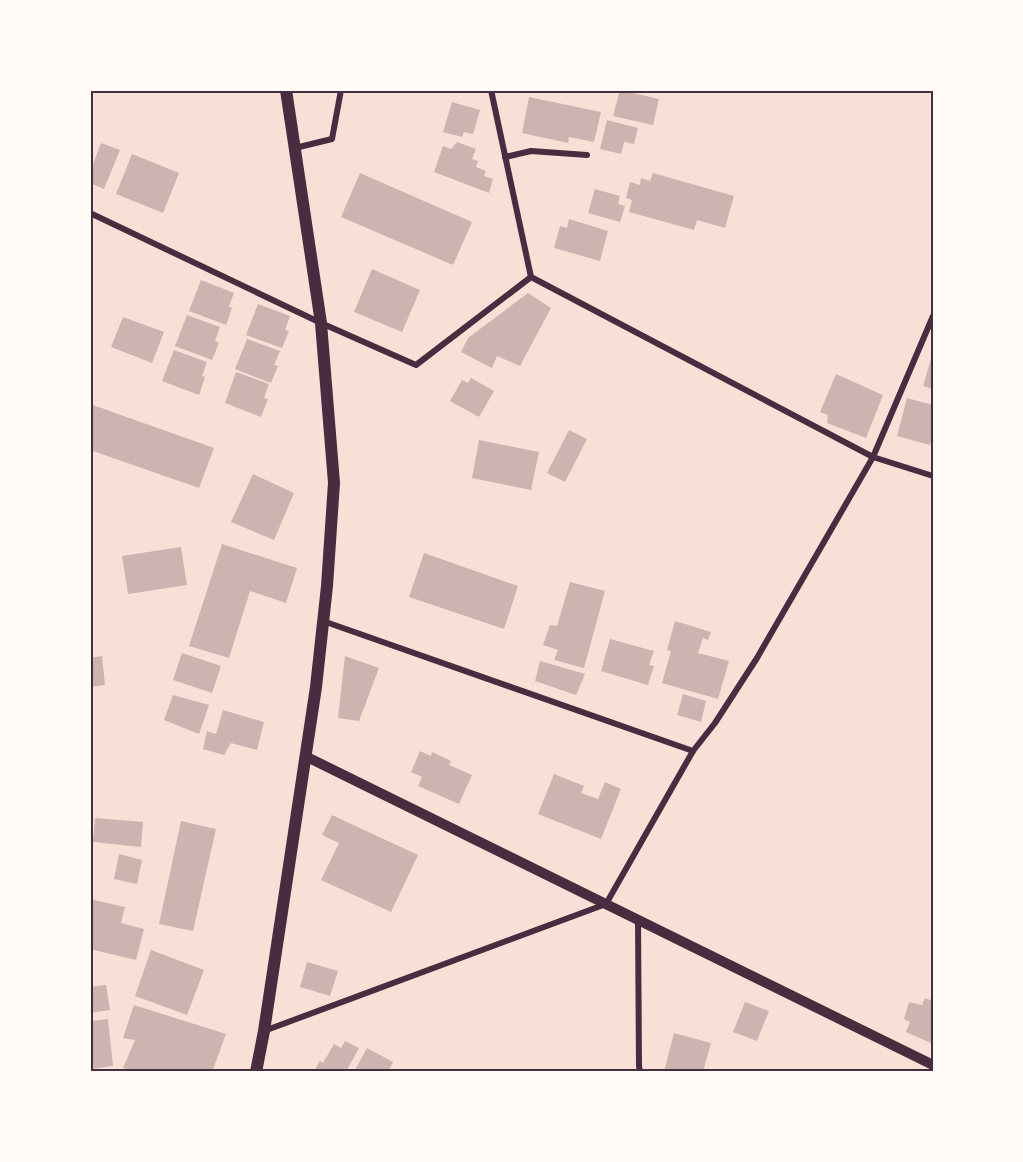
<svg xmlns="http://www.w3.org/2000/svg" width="1023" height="1162" font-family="Quicksand,sans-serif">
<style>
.building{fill:#ccb4b1}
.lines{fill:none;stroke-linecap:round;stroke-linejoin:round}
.minor{stroke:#4a2c40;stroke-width:6}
.tertiary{stroke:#4a2c40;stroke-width:10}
.secondary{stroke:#4a2c40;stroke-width:12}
.neatline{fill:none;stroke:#4a2c40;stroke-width:2}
</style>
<rect width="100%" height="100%" fill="#f7e1d7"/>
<g class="building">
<path d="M 620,90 L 659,99 L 653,125 L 613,116 Z"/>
<path d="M 529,97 L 601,112 L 594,142 L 569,137 L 568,143 L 522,133 Z"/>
<path d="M 452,102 L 480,110 L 473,134 L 464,132 L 462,137 L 443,132 Z"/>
<path d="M 607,120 L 638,128 L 634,144 L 624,142 L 621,154 L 600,149 Z"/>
<path d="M 457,142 L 476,149 L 472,159 L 478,161 L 476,167 L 486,171 L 484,176 L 493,179 L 489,193 L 434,172 L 443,146 L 451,149 Z"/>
<path d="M 101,143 L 120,150 L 104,189 L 90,183 L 90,172 Z"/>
<path d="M 132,154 L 179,173 L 163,213 L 116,194 Z"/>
<path d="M 360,173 L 472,222 L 453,265 L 341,217 Z"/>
<path d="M 653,173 L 734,196 L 725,228 L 697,220 L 694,230 L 629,212 L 632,200 L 626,198 L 630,182 L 640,185 L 641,178 L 650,181 Z"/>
<path d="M 595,189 L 620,196 L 618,204 L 625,206 L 620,222 L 588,213 Z"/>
<path d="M 569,219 L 608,231 L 600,261 L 554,248 L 560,226 L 567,228 Z"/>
<path d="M 372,269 L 420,290 L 402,332 L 354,312 Z"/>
<path d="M 201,280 L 234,293 L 229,306 L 232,308 L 226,325 L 189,311 Z"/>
<path d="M 528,293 L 551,308 L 520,366 L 497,356 L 492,368 L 461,352 L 468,338 Z"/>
<path d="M 258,304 L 290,316 L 285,330 L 289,331 L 282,348 L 246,335 Z"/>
<path d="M 187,315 L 220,327 L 215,341 L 219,343 L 212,360 L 175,346 Z"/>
<path d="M 123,317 L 164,332 L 152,363 L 111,347 Z"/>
<path d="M 247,339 L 280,351 L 274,365 L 278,366 L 271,383 L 235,369 Z"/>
<path d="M 174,350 L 207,362 L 202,376 L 205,377 L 199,395 L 162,381 Z"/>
<path d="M 932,355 L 933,356 L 933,389 L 923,386 Z"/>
<path d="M 236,372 L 269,384 L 264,398 L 268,399 L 261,417 L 225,403 Z"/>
<path d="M 836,374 L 883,395 L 866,438 L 827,423 L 828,415 L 820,412 Z"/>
<path d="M 471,378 L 494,391 L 479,417 L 450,401 L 462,380 L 468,383 Z"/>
<path d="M 907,398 L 933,405 L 933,435 L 930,445 L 897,436 Z"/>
<path d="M 90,404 L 214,448 L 199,488 L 90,450 Z"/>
<path d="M 569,430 L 587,439 L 565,482 L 547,473 Z"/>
<path d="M 479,440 L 539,452 L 531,490 L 472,478 Z"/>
<path d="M 253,474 L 294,493 L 274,540 L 231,522 Z"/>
<path d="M 222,544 L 297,568 L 286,603 L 250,591 L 229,658 L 189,646 Z"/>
<path d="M 181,547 L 187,585 L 128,594 L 122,556 Z"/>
<path d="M 424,553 L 518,586 L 504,629 L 409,597 Z"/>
<path d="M 570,582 L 605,591 L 584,668 L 554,660 L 558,650 L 543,645 L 550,625 L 557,626 Z"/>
<path d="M 675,621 L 711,632 L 708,640 L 703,638 L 698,653 L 729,661 L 718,699 L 662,683 L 671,651 L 667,650 Z"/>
<path d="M 610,639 L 654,651 L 649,665 L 654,666 L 648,685 L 601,671 Z"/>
<path d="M 182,653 L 221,666 L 212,693 L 173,680 Z"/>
<path d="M 102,656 L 105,685 L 90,687 L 90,658 Z"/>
<path d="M 345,656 L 379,668 L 359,721 L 338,718 Z"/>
<path d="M 540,661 L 585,674 L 576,695 L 535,681 Z"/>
<path d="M 683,694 L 706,701 L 701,722 L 677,715 Z"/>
<path d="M 173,695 L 209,705 L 199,734 L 164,720 Z"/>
<path d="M 223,710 L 264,722 L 257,750 L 231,743 L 224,755 L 203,749 L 207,731 L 216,734 Z"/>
<path d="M 420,751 L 431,756 L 432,752 L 451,761 L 449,765 L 472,775 L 459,804 L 418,786 L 422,777 L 411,772 Z"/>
<path d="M 554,774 L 584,786 L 581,793 L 598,799 L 605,782 L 621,789 L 601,839 L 538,814 Z"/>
<path d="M 332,815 L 418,855 L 391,912 L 321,880 L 339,843 L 322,835 Z"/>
<path d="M 95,818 L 143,822 L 141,847 L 93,842 Z"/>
<path d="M 181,821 L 216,829 L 193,931 L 159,924 Z"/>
<path d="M 119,854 L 142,860 L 137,884 L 114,879 Z"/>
<path d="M 90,899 L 125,907 L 121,923 L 144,929 L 136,960 L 90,949 Z"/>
<path d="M 151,950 L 204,970 L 187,1015 L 135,996 Z"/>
<path d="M 307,962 L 338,971 L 330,996 L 300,987 Z"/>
<path d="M 106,985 L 110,1010 L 90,1013 L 90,987 Z"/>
<path d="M 925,998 L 933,1001 L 933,1044 L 906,1032 L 910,1022 L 904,1019 L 909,1002 L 922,1005 Z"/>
<path d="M 745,1002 L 769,1011 L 757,1041 L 733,1032 Z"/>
<path d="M 134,1005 L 226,1034 L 212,1072 L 137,1072 L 123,1068 L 135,1040 L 123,1038 Z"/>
<path d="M 108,1019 L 113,1066 L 90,1069 L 90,1038 L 91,1038 L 90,1021 Z"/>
<path d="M 674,1033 L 711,1043 L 703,1072 L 664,1072 Z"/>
<path d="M 345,1041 L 359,1048 L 346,1072 L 314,1071 L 320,1061 L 323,1063 L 334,1044 L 341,1048 Z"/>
<path d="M 367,1048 L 393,1062 L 388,1072 L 354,1072 Z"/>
</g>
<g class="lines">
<g class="minor">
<path d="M 491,90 L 531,277"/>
<path d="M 295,148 L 332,139 L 341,90"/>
<path d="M 505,157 L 531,151 L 587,155"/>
<path d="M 90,213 L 321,323 L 416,365 L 531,277 L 873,457 L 933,476"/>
<path d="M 323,621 L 693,751"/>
<path d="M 638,920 L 639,1066 L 640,1072"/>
<path d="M 264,1031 L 606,904 L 693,751 L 715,723 L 757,658 L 873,457 L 933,316"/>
</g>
<path class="tertiary" d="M 305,756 L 933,1065"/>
<path class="secondary" d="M 256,1072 L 264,1031 L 316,687 L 327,586 L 334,483 L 321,323 L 286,90"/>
</g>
<rect width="1023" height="1162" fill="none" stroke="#fffaf5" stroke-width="183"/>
<rect x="92" y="92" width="840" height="978" class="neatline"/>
</svg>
